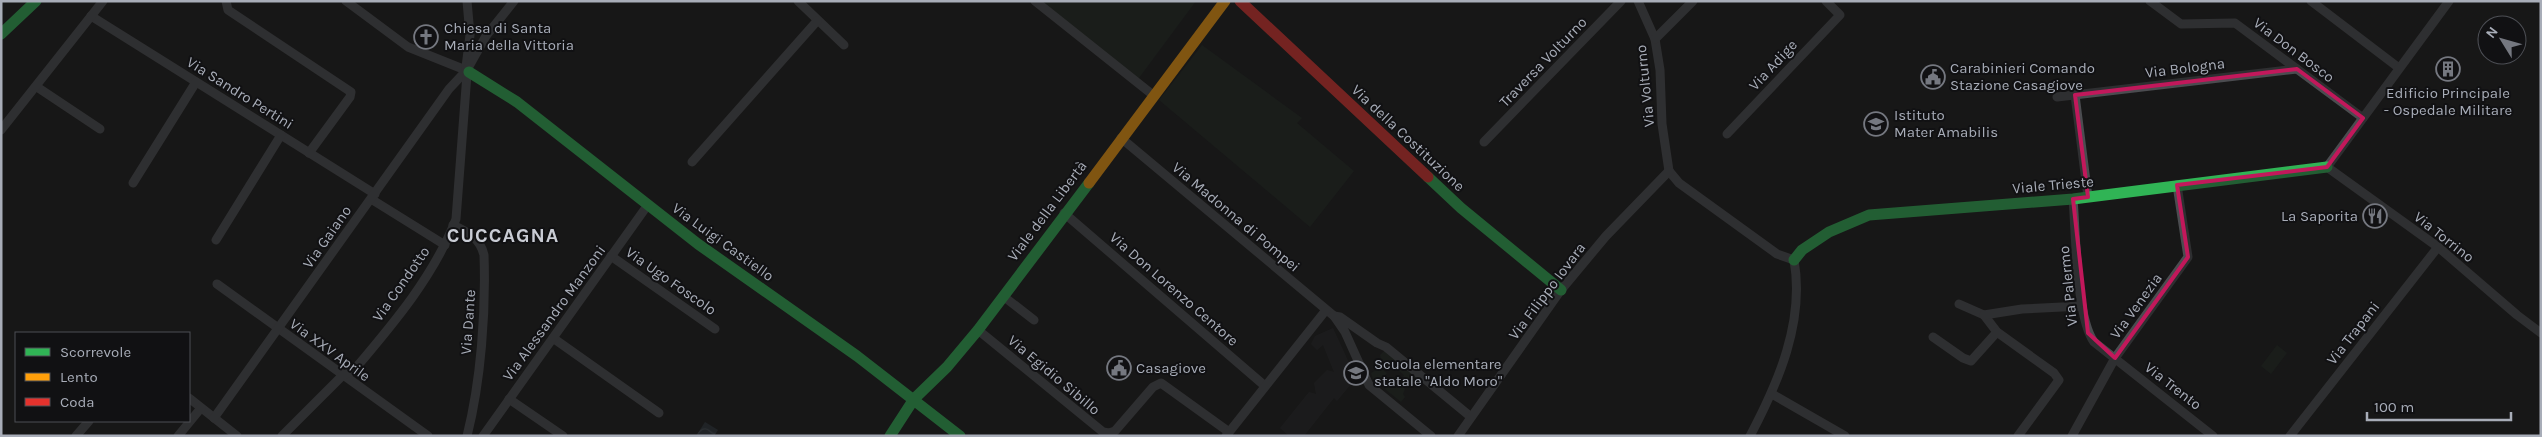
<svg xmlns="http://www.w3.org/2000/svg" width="2542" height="437" font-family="Karla,sans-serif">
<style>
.built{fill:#212123}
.grass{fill:#1d241e}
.water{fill:url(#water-waves)}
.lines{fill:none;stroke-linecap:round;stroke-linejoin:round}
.street{stroke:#4b4c50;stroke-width:9}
.fast{stroke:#30b455;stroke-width:11}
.slow{stroke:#ff9f0a;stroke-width:11}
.jam{stroke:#e5322d;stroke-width:11}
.marked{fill:none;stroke:#c2185b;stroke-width:4;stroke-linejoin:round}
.labels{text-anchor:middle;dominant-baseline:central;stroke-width:4;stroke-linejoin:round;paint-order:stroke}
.poi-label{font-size:15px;fill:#a8adb8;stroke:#111113;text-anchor:start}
.street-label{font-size:15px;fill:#a8adb8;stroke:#111113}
.district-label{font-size:20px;font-weight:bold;letter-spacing:1px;fill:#c9ccd4;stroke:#111113}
</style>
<defs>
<pattern id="water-waves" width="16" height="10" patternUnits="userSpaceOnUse" patternTransform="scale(1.25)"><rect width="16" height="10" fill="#2a3239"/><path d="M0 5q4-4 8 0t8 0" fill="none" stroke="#464d54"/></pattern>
</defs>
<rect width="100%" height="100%" fill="#171717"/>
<path class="built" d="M 1333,328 L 1356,378 L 1337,401 L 1334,398 L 1304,436 L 1289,436 L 1280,428 L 1309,392 L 1316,394 L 1314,383 L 1327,370 L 1334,372 L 1323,345 L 1317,350 L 1311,344 L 1315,336 Z"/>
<g class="grass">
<path d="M 1035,1 L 1196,1 L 1136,82 Z"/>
<path d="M 1202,45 L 1302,118 L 1297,123 L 1354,171 L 1310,227 L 1159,100 Z"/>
<path d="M 2277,345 L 2287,353 L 2271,374 L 2261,366 Z"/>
<path d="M 1385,350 L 1421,379 L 1415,385 L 1412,383 L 1407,387 L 1401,381 L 1404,375 L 1393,366 L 1389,371 L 1382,365 L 1380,355 Z"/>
<path d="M 1380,368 L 1387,373 L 1383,378 L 1388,383 L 1384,388 L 1373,379 L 1371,373 Z"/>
<path d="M 1389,384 L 1395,388 L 1399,384 L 1405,389 L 1403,394 L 1405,397 L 1401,402 L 1385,389 Z"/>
</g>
<path class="water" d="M 705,422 L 718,430 L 714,436 L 696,436 Z"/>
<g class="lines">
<g class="street">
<path d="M 226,1 L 228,10 L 351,92 L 350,97 L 309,153"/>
<path d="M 346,1 L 408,47 L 463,69"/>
<path d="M 798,1 L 844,45"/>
<path d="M 1035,1 L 1153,95"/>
<path d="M 1638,1 L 1655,39 L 1660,70 L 1662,124 L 1669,171"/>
<path d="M 2150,1 L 2181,24 L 2235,23 L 2363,118"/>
<path d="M 2311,1 L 2399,68"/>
<path d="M 2449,1 L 2327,167 L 2438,247 L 2517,315 L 2541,333"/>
<path d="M 91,16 L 375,194"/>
<path d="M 1655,39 L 1693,1"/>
<path d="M 466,67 L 470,35 L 467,1"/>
<path d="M 468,68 L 486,36 L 514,1"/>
<path d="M 37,87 L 100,129"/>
<path d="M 2075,95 L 2088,197"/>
<path d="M 2057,97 L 2297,69"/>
<path d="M 1,130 L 103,1"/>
<path d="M 1727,134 L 1840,15 L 1826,1"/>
<path d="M 1121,138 L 1334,316"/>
<path d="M 1484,142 L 1621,1"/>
<path d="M 692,162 L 817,21"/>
<path d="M 1669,171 L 1679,183 L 1777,254 L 1794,260 C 1805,322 1778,383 1750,436"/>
<path d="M 133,183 L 196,82"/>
<path d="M 371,199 L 445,245"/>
<path d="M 2073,199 C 2076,233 2076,317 2094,342 L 2213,436"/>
<path d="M 1064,213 L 1265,386"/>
<path d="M 453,225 C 468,232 480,238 484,255 C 486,311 481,381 467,436"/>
<path d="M 216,240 L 281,135"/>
<path d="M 611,256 L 715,329"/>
<path d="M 217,284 L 428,436"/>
<path d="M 1003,296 L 1034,320"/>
<path d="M 1959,304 L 1984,315 L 1997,332 L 2054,373 L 2059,380 L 2018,436"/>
<path d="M 1984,315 L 2022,309 L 2082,306"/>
<path d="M 978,330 L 1103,432 L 1109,433 L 1115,431 L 1153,387 L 1161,383 L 1229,432"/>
<path d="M 1933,337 L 1963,358 L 1971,361 L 1997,332"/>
<path d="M 553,338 L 659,413"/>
<path d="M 1772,394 L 1845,436"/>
<path d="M 189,398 L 237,436"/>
<path d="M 509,399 L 563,436"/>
<path d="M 214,418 L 449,89 L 464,73"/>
<path d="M 76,436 L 89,421"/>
<path d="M 178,436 L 201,408"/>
<path d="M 282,436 L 342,376 L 354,370 C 393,324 434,276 456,219 L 467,74"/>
<path d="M 483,436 L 647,206"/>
<path d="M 1226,436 L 1326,310"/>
<path d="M 1431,436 L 1369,385 L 1345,332 L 1334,316 L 1340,317 L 1377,343 L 1386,347 L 1471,417"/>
<path d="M 1458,436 L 1561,290 L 1606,236 L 1669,171"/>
<path d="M 2072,436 L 2115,358 L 2188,257 L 2177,185"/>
<path d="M 2290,436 L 2438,247"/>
</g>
<g class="fast">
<path d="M 1,34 L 36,1"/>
<path d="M 469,72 L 517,102 L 698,244 L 857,356 L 960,436"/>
<path d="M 1428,177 L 1461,208 L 1561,290"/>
<path d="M 1794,260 L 1802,250 L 1829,232 L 1869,215 L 2073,199 L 2327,167"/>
<path d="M 890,436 L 914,399 L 947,367 L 978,330 L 1089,183"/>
</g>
<path class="slow" d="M 1089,183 L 1225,1"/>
<path class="jam" d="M 1240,1 L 1428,177"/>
</g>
<path d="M0 0H2542V437H0ZM 2297,69 L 2363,118 L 2327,167 L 2177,185 L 2188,257 L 2115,358 L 2088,333 L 2073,199 L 2088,197 L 2075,95 Z" fill="#171717" fill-opacity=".55" fill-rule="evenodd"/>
<path class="marked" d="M 2297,69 L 2363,118 L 2327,167 L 2177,185 L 2188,257 L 2115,358 L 2088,333 L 2073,199 L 2088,197 L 2075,95 Z"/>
<defs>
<g id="church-ring" transform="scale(1.25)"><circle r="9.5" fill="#111113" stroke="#757880" stroke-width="1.5"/><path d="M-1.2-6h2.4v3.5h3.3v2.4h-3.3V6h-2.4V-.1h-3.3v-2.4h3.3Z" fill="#757880"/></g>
<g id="building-ring" transform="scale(1.25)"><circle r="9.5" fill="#111113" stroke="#757880" stroke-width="1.5"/><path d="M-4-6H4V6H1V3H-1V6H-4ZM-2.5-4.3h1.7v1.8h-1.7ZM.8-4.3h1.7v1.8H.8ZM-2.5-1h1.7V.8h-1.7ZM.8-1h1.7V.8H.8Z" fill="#757880"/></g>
<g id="civic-ring" transform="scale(1.25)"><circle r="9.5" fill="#111113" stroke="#757880" stroke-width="1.5"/><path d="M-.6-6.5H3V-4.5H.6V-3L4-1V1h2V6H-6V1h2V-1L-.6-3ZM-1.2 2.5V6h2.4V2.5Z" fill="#757880"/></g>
<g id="school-ring" transform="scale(1.25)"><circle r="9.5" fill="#111113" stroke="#757880" stroke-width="1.5"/><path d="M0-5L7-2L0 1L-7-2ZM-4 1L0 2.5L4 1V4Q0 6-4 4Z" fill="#757880"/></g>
<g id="restaurant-ring" transform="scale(1.25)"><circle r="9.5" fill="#111113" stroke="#757880" stroke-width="1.5"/><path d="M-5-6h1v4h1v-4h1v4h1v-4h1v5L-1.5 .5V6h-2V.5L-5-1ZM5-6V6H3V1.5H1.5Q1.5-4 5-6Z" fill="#757880"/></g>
</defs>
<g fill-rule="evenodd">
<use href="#church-ring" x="426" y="37"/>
<use href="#building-ring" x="2448" y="69"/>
<use href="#civic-ring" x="1933" y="77"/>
<use href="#school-ring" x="1876" y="124"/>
<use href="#restaurant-ring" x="2375" y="216"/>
<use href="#civic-ring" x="1119" y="368"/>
<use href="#school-ring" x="1356" y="373"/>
</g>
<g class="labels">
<g class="poi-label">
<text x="444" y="28">Chiesa di Santa<tspan x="444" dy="17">Maria della Vittoria</tspan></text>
<text x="1950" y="68">Carabinieri Comando<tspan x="1950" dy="17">Stazione Casagiove</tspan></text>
<text x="2448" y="93" text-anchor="middle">Edificio Principale<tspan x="2448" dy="17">- Ospedale Militare</tspan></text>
<text x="1894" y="115">Istituto<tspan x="1894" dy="17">Mater Amabilis</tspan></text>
<text x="2358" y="216" text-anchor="end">La Saporita</text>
<text x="1374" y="364">Scuola elementare<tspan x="1374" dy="17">statale "Aldo Moro"</tspan></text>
<text x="1136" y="368">Casagiove</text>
</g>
<g class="street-label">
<text transform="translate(2294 50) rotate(37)">Via Don Bosco</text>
<text transform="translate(1543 62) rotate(-46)">Traversa Volturno</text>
<text transform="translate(1773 65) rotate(-47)">Via Adige</text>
<text transform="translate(2185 68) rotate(-7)">Via Bologna</text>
<text transform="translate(1645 86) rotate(-96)">Via Volturno</text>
<text transform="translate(240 93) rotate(32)">Via Sandro Pertini</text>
<text transform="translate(1408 138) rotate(43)">Via della Costituzione</text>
<text transform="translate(2053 185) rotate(-5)">Viale Trieste</text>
<text transform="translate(1047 211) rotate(-53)">Viale della Libertà</text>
<text transform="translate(1236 217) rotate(40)">Via Madonna di Pompei</text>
<text transform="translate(327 237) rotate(-55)">Via Gaiano</text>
<text transform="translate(2444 237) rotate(38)">Via Torrino</text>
<text transform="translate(723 242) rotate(36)">Via Luigi Castiello</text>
<text transform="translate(671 281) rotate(35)">Via Ugo Foscolo</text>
<text transform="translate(401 284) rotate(-55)">Via Condotto</text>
<text transform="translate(2068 286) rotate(-96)">Via Palermo</text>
<text transform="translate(1174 289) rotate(41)">Via Don Lorenzo Centore</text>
<text transform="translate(1547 291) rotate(-53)">Via Filippo Iovara</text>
<text transform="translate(2136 306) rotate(-54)">Via Venezia</text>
<text transform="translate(554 313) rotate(-54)">Via Alessandro Manzoni</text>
<text transform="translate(468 322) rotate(-86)">Via Dante</text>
<text transform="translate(2353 333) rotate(-52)">Via Trapani</text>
<text transform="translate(330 350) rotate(36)">Via XXV Aprile</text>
<text transform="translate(1054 375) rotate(40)">Via Egidio Sibillo</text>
<text transform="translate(2173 386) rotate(38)">Via Trento</text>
</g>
<g class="district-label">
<text x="503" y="235">CUCCAGNA</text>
</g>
</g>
<rect width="2542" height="437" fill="none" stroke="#a8adb8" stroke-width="5"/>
<rect x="15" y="332" width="175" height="90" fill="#111113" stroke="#4d4f55"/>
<rect x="25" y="348" width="25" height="8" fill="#30b455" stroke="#4d4f55"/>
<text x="60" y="357" font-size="15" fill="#a8adb8">Scorrevole</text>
<rect x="25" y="373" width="25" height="8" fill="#ff9f0a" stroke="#4d4f55"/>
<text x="60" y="382" font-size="15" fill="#a8adb8">Lento</text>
<rect x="25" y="398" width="25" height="8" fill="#e5322d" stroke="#4d4f55"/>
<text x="60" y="407" font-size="15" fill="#a8adb8">Coda</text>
<g transform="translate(2502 40) rotate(307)"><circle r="24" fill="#111113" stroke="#4d4f55"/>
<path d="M0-4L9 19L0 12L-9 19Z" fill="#757880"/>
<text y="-8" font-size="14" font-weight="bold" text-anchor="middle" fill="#a8adb8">N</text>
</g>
<path d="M2367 412v8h144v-8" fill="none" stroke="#a8adb8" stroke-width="2.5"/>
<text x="2374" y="412" font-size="15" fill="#a8adb8" stroke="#111113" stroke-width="4" paint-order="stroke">100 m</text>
</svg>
